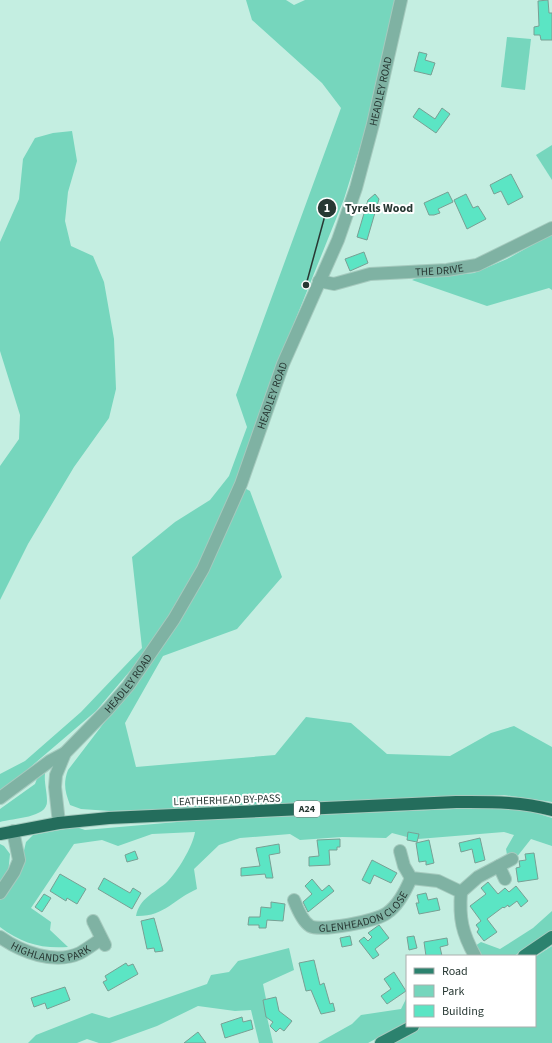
<svg xmlns="http://www.w3.org/2000/svg" width="552" height="1043" font-family="'Source Sans 3',sans-serif">
<style>
.green{fill:#76d6bd}
.building{fill:#5be5c4;stroke:#78a094}
.lines{fill:none;stroke-linecap:round;stroke-linejoin:round}
.minor-casing{stroke:#a5cabe;stroke-width:14}
.major-casing{stroke:#a5cabe;stroke-width:14}
.highway-casing{stroke:#a5cabe;stroke-width:14}
.minor{stroke:#7fb2a3;stroke-width:12}
.major{stroke:#2c826e;stroke-width:12}
.highway{stroke:#246d5c;stroke-width:12}
.labels{text-anchor:middle;dominant-baseline:central;stroke-width:4;stroke-linejoin:round;paint-order:stroke}
.shield{fill:#fff;stroke:#687470;stroke-width:1}
.shield-label{font-size:10px;font-weight:bold;fill:#273833}
.street-label{font-size:11px;fill:#273833;stroke:#fff}
.leader{fill:none;stroke:#273833;stroke-width:1.5}
.callout-dot{fill:#273833;stroke:#fff;stroke-width:1.5}
.mark-label{font-size:12px;text-anchor:middle;font-weight:bold;fill:#fff}
.callout-label{font-size:12px;text-anchor:middle;font-weight:bold;fill:#273833;stroke:#fff;stroke-width:4;stroke-linejoin:round;paint-order:stroke}
</style>
<rect width="100%" height="100%" fill="#c4eee1"/>
<g class="green">
<path d="M 246,0 L 286,0 L 294,5 L 305,0 L 396,0 L 371,112 L 344,199 L 278,363 L 235,483 L 250,491 L 282,577 L 237,629 L 163,656 L 125,723 L 136,767 L 275,755 L 306,717 L 351,723 L 387,754 L 450,756 L 491,733 L 514,726 L 552,747 L 552,802 L 504,795 L 294,805 L 110,811 L 81,809 L 70,805 C 65,792 63,783 68,770 L 155,656 L 147,651 L 96,711 L 0,793 L 0,774 L 25,761 L 81,712 L 142,648 L 132,557 L 175,522 L 210,500 L 229,476 L 247,427 L 236,395 L 341,108 L 322,83 L 252,20 Z"/>
<path d="M 507,37 L 531,39 L 525,90 L 501,87 Z"/>
<path d="M 72,131 L 77,161 L 68,192 L 65,221 L 71,246 L 93,256 L 104,282 L 114,339 L 116,389 L 109,418 L 74,467 L 28,544 L 0,600 L 0,466 L 19,439 L 20,415 L 0,351 L 0,242 L 19,199 L 23,159 L 35,138 L 53,133 Z"/>
<path d="M 552,145 L 552,180 L 536,155 Z"/>
<path d="M 552,234 L 552,290 L 549,288 L 487,306 L 412,280 L 423,275 L 455,275 L 474,273 L 507,259 Z"/>
<path d="M 41,772 L 45,773 C 44,783 47,791 47,801 C 48,818 13,818 0,822 L 0,809 L 35,784 L 38,776 Z"/>
<path d="M 499,807 L 526,810 L 552,818 L 552,846 L 531,839 L 516,858 L 507,855 L 506,849 L 514,835 L 504,832 L 418,839 L 418,834 L 409,832 L 407,837 L 392,833 L 386,838 L 342,837 L 300,840 L 290,834 L 240,838 L 219,845 L 194,869 L 197,889 C 174,899 164,917 136,916 C 140,898 153,894 166,883 C 177,873 193,846 195,832 L 152,834 L 118,846 L 102,840 L 74,844 L 31,908 L 51,922 L 50,930 L 68,947 C 41,949 21,943 0,927 L 0,900 L 19,872 L 26,842 L 33,835 L 76,827 L 85,830 L 200,820 Z"/>
<path d="M 0,844 L 4,846 L 10,854 L 8,874 L 0,886 Z"/>
<path d="M 552,911 L 552,930 L 514,956 L 479,956 L 475,946 L 481,942 L 500,949 L 533,928 Z"/>
<path d="M 552,946 L 552,1043 L 390,1043 L 421,1026 L 535,1026 L 535,957 Z"/>
<path d="M 289,948 L 294,970 L 263,984 L 266,999 L 263,1000 L 273,1043 L 259,1043 L 251,1010 L 235,1011 L 198,1006 L 157,1026 L 110,1043 L 99,1043 L 87,1039 L 77,1043 L 28,1043 L 36,1035 L 92,1013 L 109,1018 L 207,984 L 211,975 L 229,972 L 238,961 Z"/>
<path d="M 407,997 L 407,1022 L 368,1043 L 318,1043 L 352,1024 L 361,1015 L 401,1009 Z"/>
</g>
<g class="building">
<path d="M 548,0 L 549,13 L 552,13 L 552,40 L 541,40 L 540,35 L 534,35 L 534,27 L 539,26 L 538,1 Z"/>
<path d="M 419,52 L 427,54 L 425,60 L 435,63 L 431,75 L 414,71 Z"/>
<path d="M 419,108 L 435,119 L 442,108 L 450,114 L 436,133 L 413,117 Z"/>
<path d="M 511,174 L 523,197 L 508,205 L 501,191 L 494,194 L 490,185 Z"/>
<path d="M 448,192 L 453,202 L 438,209 L 440,213 L 434,215 L 429,215 L 424,203 Z"/>
<path d="M 375,194 L 379,199 L 367,240 L 357,237 L 368,200 Z"/>
<path d="M 466,194 L 473,208 L 478,206 L 486,219 L 467,229 L 454,200 Z"/>
<path d="M 364,252 L 368,263 L 350,271 L 345,259 Z"/>
<path d="M 408,832 L 419,834 L 417,842 L 407,840 Z"/>
<path d="M 480,838 L 485,860 L 475,863 L 472,849 L 461,852 L 459,843 Z"/>
<path d="M 340,839 L 340,847 L 337,847 L 337,850 L 329,850 L 330,865 L 309,866 L 309,857 L 319,856 L 317,840 Z"/>
<path d="M 429,840 L 434,863 L 426,865 L 426,861 L 419,862 L 416,843 Z"/>
<path d="M 279,844 L 280,853 L 269,855 L 273,878 L 266,878 L 265,874 L 241,876 L 241,868 L 260,866 L 256,848 Z"/>
<path d="M 135,851 L 138,859 L 127,862 L 125,855 Z"/>
<path d="M 534,853 L 538,879 L 518,882 L 516,868 L 520,867 L 519,861 L 526,860 L 525,854 Z"/>
<path d="M 372,860 L 397,873 L 391,883 L 374,875 L 370,884 L 362,880 Z"/>
<path d="M 60,874 L 86,889 L 77,904 L 67,898 L 66,901 L 50,891 Z"/>
<path d="M 104,878 L 130,893 L 133,888 L 141,893 L 132,909 L 98,889 Z"/>
<path d="M 312,879 L 322,891 L 329,885 L 334,891 L 308,912 L 303,902 L 312,894 L 305,886 Z"/>
<path d="M 488,882 L 498,894 L 505,888 L 509,892 L 516,886 L 528,901 L 521,907 L 517,901 L 509,907 L 508,905 L 504,908 L 503,907 L 487,919 L 497,932 L 484,941 L 477,932 L 479,929 L 476,925 L 481,921 L 470,906 L 486,894 L 481,888 Z"/>
<path d="M 426,893 L 428,900 L 437,898 L 440,910 L 419,914 L 416,903 L 419,903 L 417,895 Z"/>
<path d="M 44,894 L 51,898 L 42,912 L 35,907 Z"/>
<path d="M 271,902 L 285,904 L 283,921 L 267,920 L 266,928 L 259,928 L 259,925 L 248,925 L 249,917 L 260,917 L 261,907 L 271,908 Z"/>
<path d="M 154,918 L 163,951 L 155,952 L 154,948 L 147,949 L 141,921 Z"/>
<path d="M 379,925 L 389,938 L 375,949 L 379,955 L 373,959 L 359,941 L 364,937 L 368,941 L 372,937 L 368,933 Z"/>
<path d="M 350,936 L 352,945 L 342,947 L 340,938 Z"/>
<path d="M 414,936 L 417,948 L 409,950 L 407,937 Z"/>
<path d="M 447,938 L 448,945 L 440,947 L 442,956 L 426,956 L 424,942 Z"/>
<path d="M 314,960 L 320,985 L 324,983 L 330,1004 L 333,1003 L 335,1011 L 321,1014 L 311,990 L 306,991 L 299,963 Z"/>
<path d="M 126,963 L 128,966 L 133,964 L 138,974 L 108,991 L 103,982 L 107,980 L 105,976 Z"/>
<path d="M 394,972 L 406,991 L 387,1004 L 381,996 L 391,989 L 384,979 Z"/>
<path d="M 65,987 L 70,1000 L 47,1009 L 45,1003 L 34,1007 L 31,998 Z"/>
<path d="M 276,997 L 279,1011 L 292,1021 L 284,1031 L 280,1028 L 276,1032 L 270,1026 L 273,1022 L 266,1017 L 263,1000 Z"/>
<path d="M 242,1017 L 243,1022 L 251,1020 L 253,1029 L 225,1038 L 221,1024 Z"/>
<path d="M 198,1032 L 206,1043 L 184,1043 Z"/>
</g>
<g class="lines">
<g class="minor-casing">
<g id="minor">
<path id="s1" d="M 319,281 L 334,284 L 370,274 L 447,270 L 477,265 L 552,228"/>
<path d="M 0,798 L 50,761 L 65,753"/>
<path id="s2" d="M 59,823 L 55,787 L 56,775 L 65,753 L 108,709 L 128,686 L 174,619 L 203,569 L 241,484 L 283,364 L 338,240 L 356,188 L 373,124 L 401,0"/>
<path d="M 400,851 L 404,866 L 411,878 L 438,881 L 461,892 C 459,918 462,933 475,956"/>
<path d="M 499,866 L 505,879"/>
<path d="M 461,892 L 478,877 L 512,859"/>
<path d="M 0,893 L 14,872 L 19,860 L 13,831"/>
<path id="s3" d="M 294,900 C 297,908 302,921 310,926 C 321,932 377,921 387,913 C 399,905 406,890 411,878"/>
<path d="M 93,921 L 105,945"/>
<path id="s4" d="M 0,937 C 21,952 55,965 80,953 C 87,949 94,944 101,939"/>
</g>
</g>
<g class="major-casing">
<g id="major">
<path d="M 524,956 L 552,937"/>
<path d="M 381,1043 L 413,1026"/>
</g>
</g>
<g class="highway-casing">
<path id="highway" d="M 0,834 L 59,823 L 109,818 L 456,802 C 489,802 520,801 552,810"/>
</g>
<use href="#minor" class="minor"/>
<use href="#major" class="major"/>
<use href="#highway" class="highway"/>
</g>
<g class="labels">
<rect class="shield" x="294" y="801" width="26" height="16" rx="3"/>
<g class="shield-label">
<text x="307" y="809">A24</text>
</g>
<g class="street-label">
<text stroke="none"><textPath href="#s2" startOffset="814">HEADLEY ROAD</textPath></text>
<text stroke="none"><textPath href="#s1" startOffset="122">THE DRIVE</textPath></text>
<text stroke="none"><textPath href="#s2" startOffset="490">HEADLEY ROAD</textPath></text>
<text stroke="none"><textPath href="#s2" startOffset="166">HEADLEY ROAD</textPath></text>
<text transform="translate(227 800) rotate(-2)">LEATHERHEAD BY-PASS</text>
<text stroke="none"><textPath href="#s3" startOffset="89">GLENHEADON CLOSE</textPath></text>
<text stroke="none"><textPath href="#s4" startOffset="55">HIGHLANDS PARK</textPath></text>
</g>
</g>
<path class="leader" d="M306 285L327 208"/>
<g class="callout-dot">
<circle cx="306" cy="285" r="4"/>
<circle cx="327" cy="208" r="10"/>
</g>
<g class="mark-label">
<text x="327" y="212">1</text>
</g>
<g class="callout-label">
<text x="379" y="212">Tyrells Wood</text>
</g>
<rect x="406" y="955" width="130" height="72" fill="#ffffff" stroke="#a9afad"/>
<rect x="414" y="968" width="20" height="6" fill="#2c826e" stroke="#a9afad"/>
<text x="442" y="975" font-size="12" fill="#273833">Road</text>
<rect x="414" y="985" width="20" height="12" fill="#76d6bd" stroke="#a9afad"/>
<text x="442" y="995" font-size="12" fill="#273833">Park</text>
<rect x="414" y="1005" width="20" height="12" fill="#5be5c4" stroke="#a9afad"/>
<text x="442" y="1015" font-size="12" fill="#273833">Building</text>
</svg>
